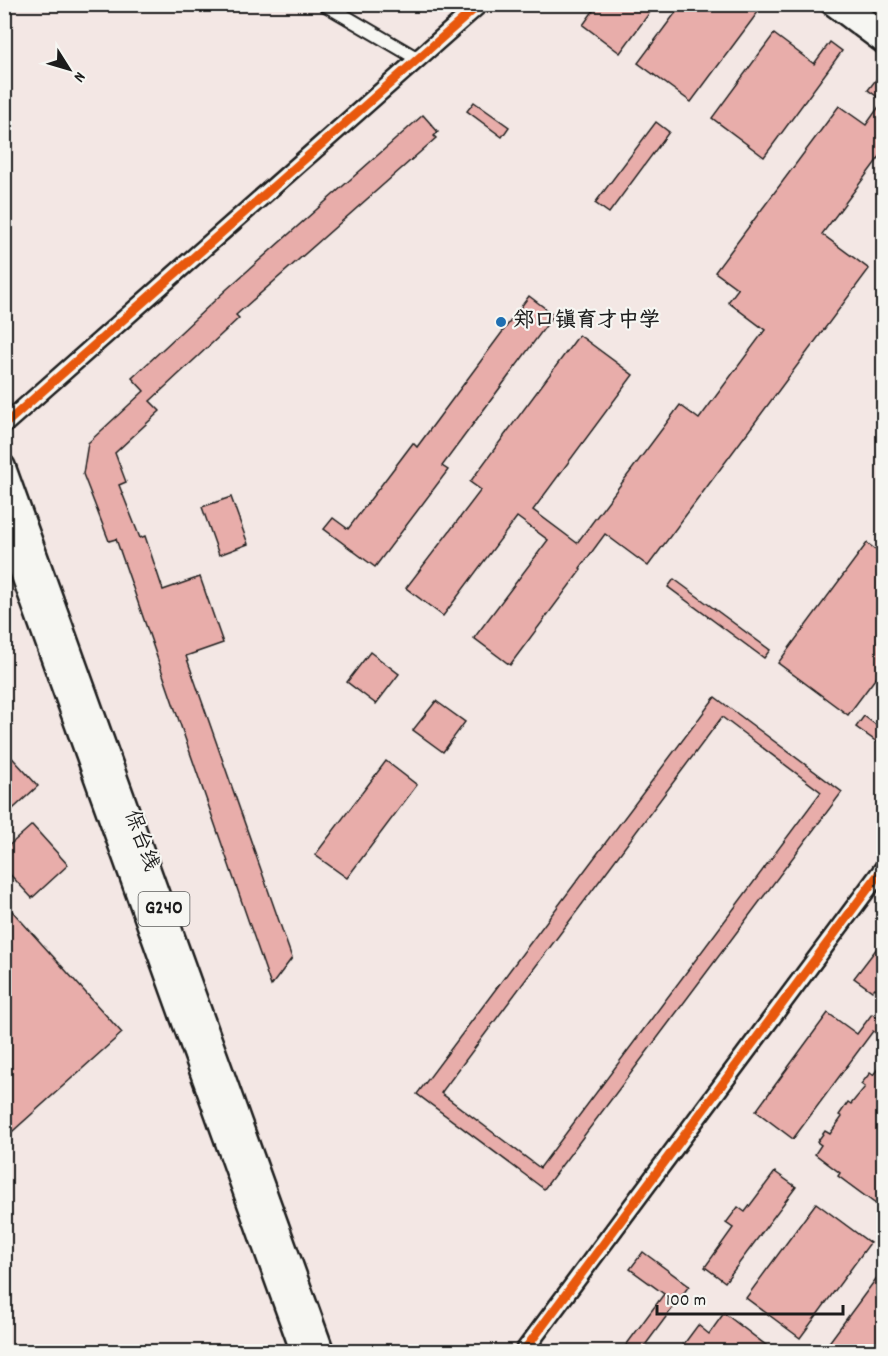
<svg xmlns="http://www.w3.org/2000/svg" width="888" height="1356" font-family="Dekko,'LXGW WenKai TC',sans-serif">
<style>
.building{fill:#e8adaa;stroke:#1c1c1c;stroke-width:1.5;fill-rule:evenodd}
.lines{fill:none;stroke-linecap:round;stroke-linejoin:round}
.street-casing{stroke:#1c1c1c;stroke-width:16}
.secondary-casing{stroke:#1c1c1c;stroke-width:21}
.highway-casing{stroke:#1c1c1c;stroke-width:26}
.street{stroke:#f6f6f2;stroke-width:12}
.secondary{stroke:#f6f6f2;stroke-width:16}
.highway{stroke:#f6f6f2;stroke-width:21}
.cycleway-casing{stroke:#f6f6f2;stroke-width:13}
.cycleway{stroke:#e8590c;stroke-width:9}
.poi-dot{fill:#1f6fb2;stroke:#f6f6f2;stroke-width:2}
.labels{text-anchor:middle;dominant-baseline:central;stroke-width:4.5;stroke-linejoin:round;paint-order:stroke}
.shield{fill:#f6f6f2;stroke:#5d5d5c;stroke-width:1.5}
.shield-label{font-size:20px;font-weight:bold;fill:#1c1c1c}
.poi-label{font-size:21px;font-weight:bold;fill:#1c1c1c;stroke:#f6f6f2;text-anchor:start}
.street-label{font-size:21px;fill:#1c1c1c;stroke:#f6f6f2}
</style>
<rect width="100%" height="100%" fill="#f3e7e4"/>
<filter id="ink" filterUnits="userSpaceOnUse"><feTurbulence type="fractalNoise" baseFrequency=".0167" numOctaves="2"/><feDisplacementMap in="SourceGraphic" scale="12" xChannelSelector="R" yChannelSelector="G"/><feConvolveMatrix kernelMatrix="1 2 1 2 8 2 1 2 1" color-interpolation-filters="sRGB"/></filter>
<g filter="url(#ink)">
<g class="building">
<path d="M 598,4 L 656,4 L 620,53 L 583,25 Z"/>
<path d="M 682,4 L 764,4 L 691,102 L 638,63 Z"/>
<path d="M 774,34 L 814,64 L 830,42 L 842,51 L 764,157 L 712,118 Z"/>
<path d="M 878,77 L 884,81 L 884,151 L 822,234 L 869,269 L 648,566 L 605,534 L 580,568 L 581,570 L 510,665 L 474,638 L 548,540 L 517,517 L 443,616 L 406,588 L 481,490 L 470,482 L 579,335 L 633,375 L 533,510 L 577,543 L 680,405 L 699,419 L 765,330 L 728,302 L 738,289 L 715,272 L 839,106 L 866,125 L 883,101 L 868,90 Z"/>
<path d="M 474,102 L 509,127 L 502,137 L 467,111 Z"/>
<path d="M 423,115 L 438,132 L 434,136 L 436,138 L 236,315 L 239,318 L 150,401 L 160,411 L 115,453 L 126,482 L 119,485 L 140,538 L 145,536 L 163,590 L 200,577 L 223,643 L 186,656 L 292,958 L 271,986 L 116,539 L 109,541 L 83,474 L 88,443 L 144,391 L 132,378 L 227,289 Z"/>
<path d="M 656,122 L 669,132 L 609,213 L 595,203 Z"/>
<path d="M 529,296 L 554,315 L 442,466 L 448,470 L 375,567 L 324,529 L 333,518 L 348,529 L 413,443 L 417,447 Z"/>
<path d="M 231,497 L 248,544 L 219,555 L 202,507 Z"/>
<path d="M 867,543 L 884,556 L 884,667 L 848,715 L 778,663 Z"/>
<path d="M 674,579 L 770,650 L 764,658 L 668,587 Z"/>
<path d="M 370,652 L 399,674 L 376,704 L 347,682 Z"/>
<path d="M 715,697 L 842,792 L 544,1189 L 417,1094 ZM 722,717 L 821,792 L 540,1168 L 441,1093 Z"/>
<path d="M 436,701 L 465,722 L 443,752 L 413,730 Z"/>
<path d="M 864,716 L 884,731 L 884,747 L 856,727 Z"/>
<path d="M 4,749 L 38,786 L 4,817 Z"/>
<path d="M 386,761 L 417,785 L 347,878 L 315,855 Z"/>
<path d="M 32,825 L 68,865 L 32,898 L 4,868 L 4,850 Z"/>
<path d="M 4,902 L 122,1033 L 4,1139 Z"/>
<path d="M 884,939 L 884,994 L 875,988 L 872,991 L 854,978 Z"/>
<path d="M 828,1013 L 857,1034 L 872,1014 L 884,1022 L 884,1039 L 873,1031 L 793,1139 L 756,1111 Z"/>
<path d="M 884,1061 L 884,1210 L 838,1176 L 840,1173 L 815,1154 L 821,1145 L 817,1142 L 825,1131 L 830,1134 L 842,1117 L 839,1115 L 848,1102 L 851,1104 L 865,1087 L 861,1084 L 870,1073 L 873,1075 Z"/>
<path d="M 775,1172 L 796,1187 L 725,1282 L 705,1267 L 733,1228 L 726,1223 L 738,1207 L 745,1212 Z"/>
<path d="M 816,1203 L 870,1243 L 800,1338 L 746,1298 Z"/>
<path d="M 643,1252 L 689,1286 L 640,1352 L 621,1352 L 664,1294 L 630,1269 Z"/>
<path d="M 884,1268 L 884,1352 L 822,1352 Z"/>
<path d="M 724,1313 L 775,1352 L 678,1352 L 698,1325 L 709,1334 Z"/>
</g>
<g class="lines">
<g class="street-casing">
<path id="street" d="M 324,4 L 418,59"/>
</g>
<g class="secondary-casing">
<g id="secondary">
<path d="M 828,4 L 884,46"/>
<path d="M 848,4 L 884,31"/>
<path d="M 4,425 L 480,4"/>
<path d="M 523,1352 L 884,867"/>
</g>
</g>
<g class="highway-casing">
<g id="highway">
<path d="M 4,466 L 323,1352"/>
<path d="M 4,524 L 302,1352"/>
</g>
</g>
<use href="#street" class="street"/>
<use href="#secondary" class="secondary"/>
<use href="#highway" class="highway"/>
<g class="cycleway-casing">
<g id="cycleway">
<path d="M 4,425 L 480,4"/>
<path d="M 523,1352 L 884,867"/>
</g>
</g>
<use href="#cycleway" class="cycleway"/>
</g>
</g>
<circle class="poi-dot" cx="501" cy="322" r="6"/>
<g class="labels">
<rect class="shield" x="138.5" y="892" width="51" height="34" rx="4.5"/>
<g class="shield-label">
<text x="164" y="909">G240</text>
</g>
<g class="poi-label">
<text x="513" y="322">郑口镇育才中学</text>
</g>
<g class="street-label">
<text transform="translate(140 841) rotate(70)">保台线</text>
</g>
</g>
<rect width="888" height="1356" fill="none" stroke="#f6f6f2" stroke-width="24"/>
<rect x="12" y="12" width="864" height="1332" fill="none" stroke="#1c1c1c" stroke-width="2" filter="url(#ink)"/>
<g transform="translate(69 69) rotate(127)" stroke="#f6f6f2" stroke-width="4.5" paint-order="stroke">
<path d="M0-4.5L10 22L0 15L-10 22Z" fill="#1c1c1c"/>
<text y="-9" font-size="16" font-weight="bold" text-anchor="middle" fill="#1c1c1c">N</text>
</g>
<path d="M657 1305v9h186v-9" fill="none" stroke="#1c1c1c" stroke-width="3"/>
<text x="666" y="1305" font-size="18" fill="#1c1c1c" stroke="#f6f6f2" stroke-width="4.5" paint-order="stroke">100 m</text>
</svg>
